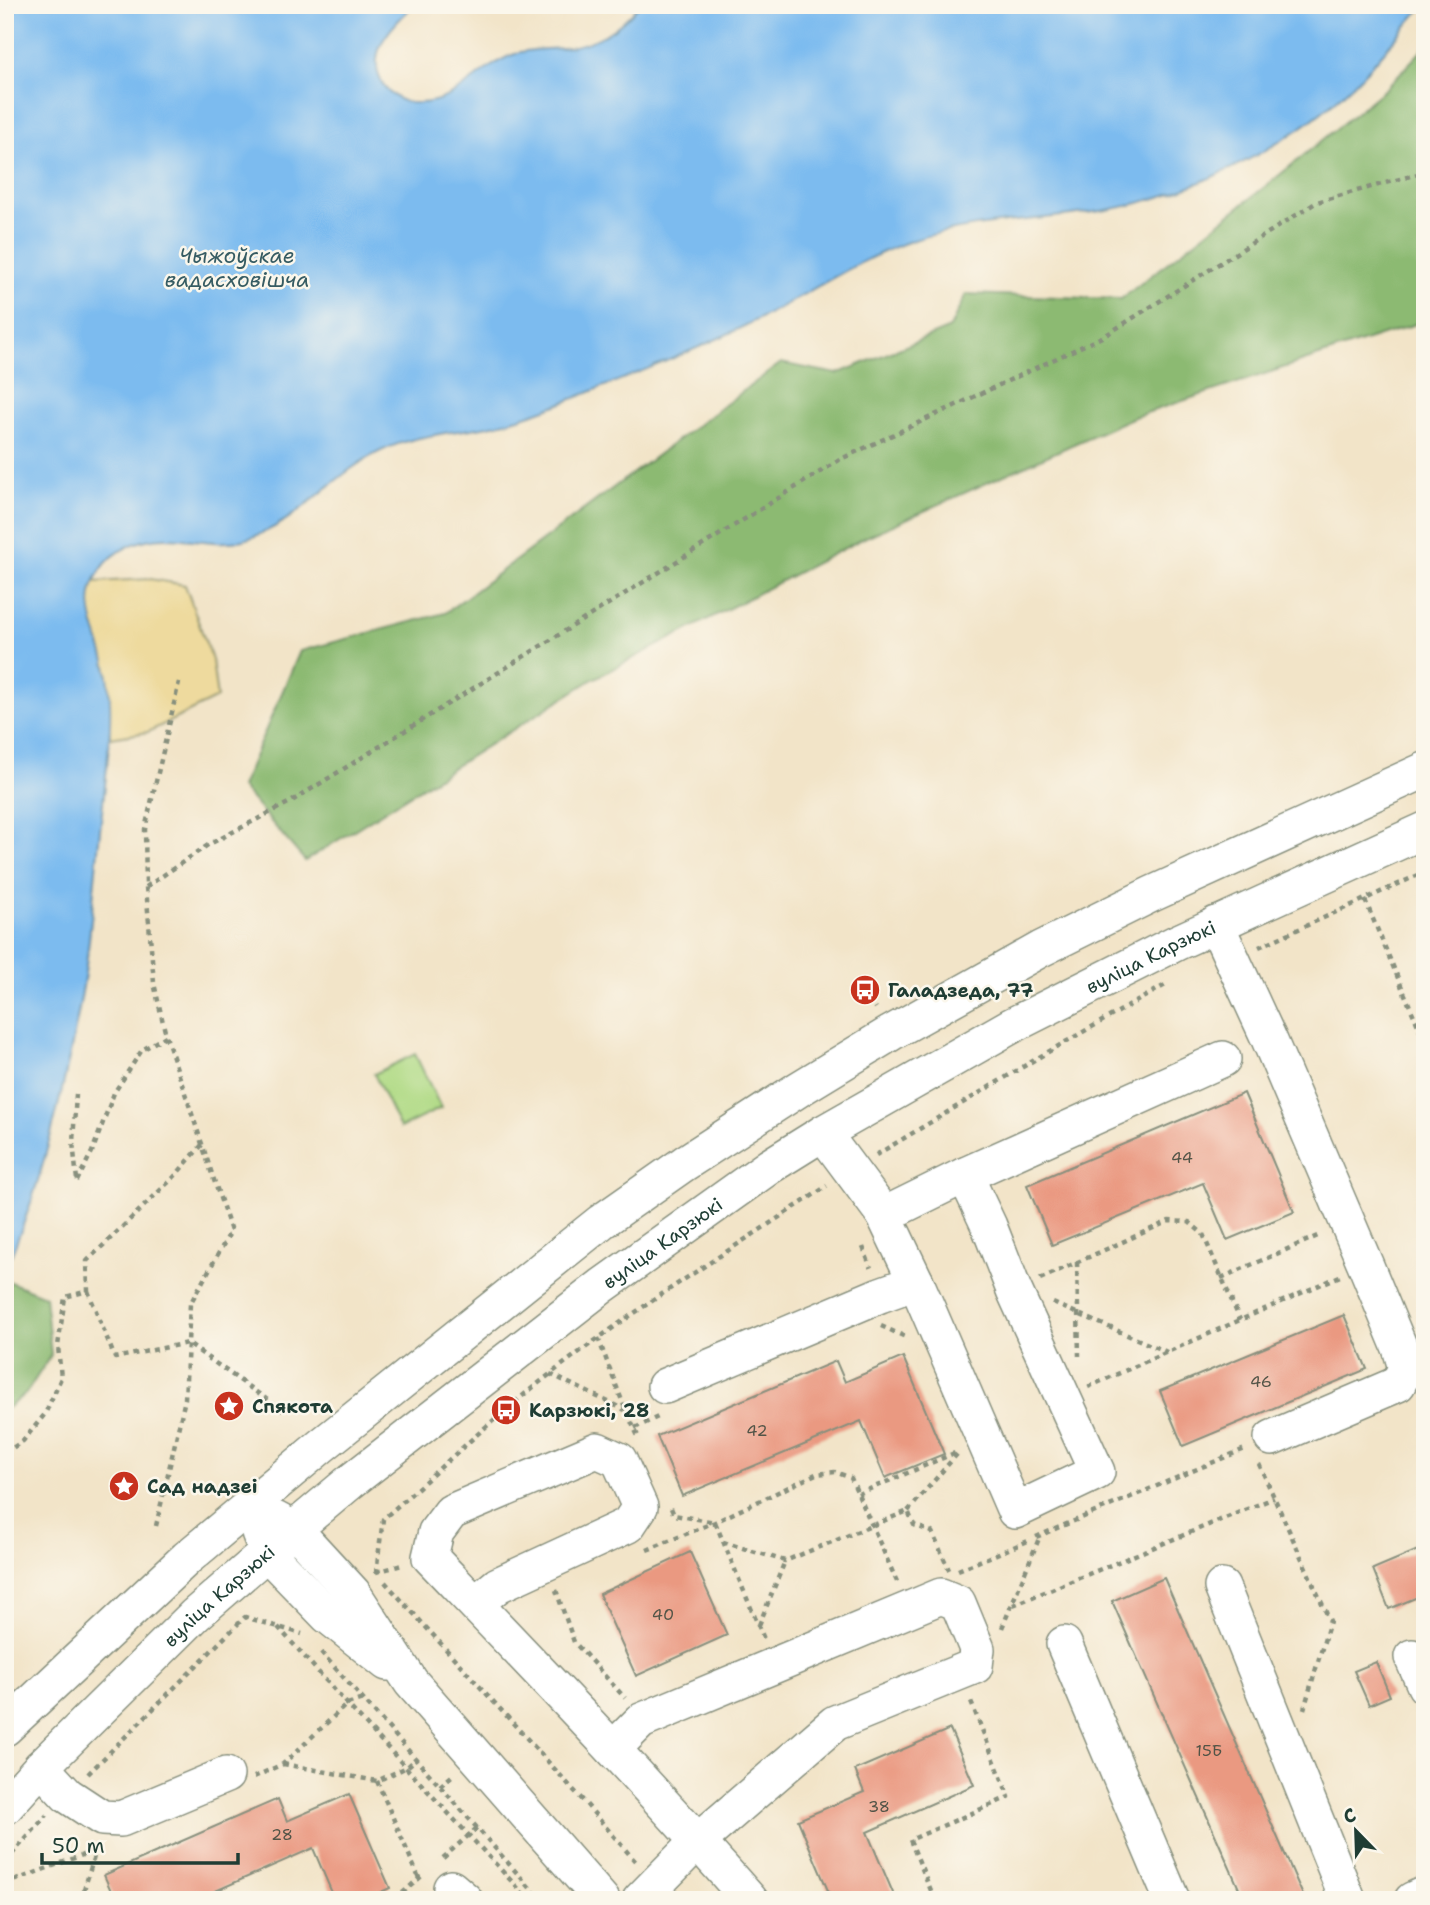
<svg xmlns="http://www.w3.org/2000/svg" width="1430" height="1905" font-family="'Shantell Sans',sans-serif">
<style>
.green{fill:#b0da85;stroke:#688c5c;stroke-width:2}
.forest{fill:#8cba72;stroke:#567c53;stroke-width:2}
.sand{fill:#eeda9e;stroke:#868c69;stroke-width:2}
.water{fill:#7bbbef;stroke:#4d7c92;stroke-width:2}
.building{fill:#ea9981}
.lines{fill:none;stroke-linecap:round;stroke-linejoin:round}
.minor-casing{stroke:#88907e;stroke-width:38}
.path{stroke:#88907e;stroke-width:4.5;stroke-dasharray:5 5;stroke-linecap:butt}
.minor{stroke:#fff;stroke-width:35}
.labels{text-anchor:middle;dominant-baseline:central;stroke-width:5;stroke-linejoin:round;paint-order:stroke}
.number-label{font-size:16px;fill:#525447}
.street-label{font-size:19px;fill:#1f3d34;stroke:#fbf7ec}
.poi-label{font-size:19px;font-weight:bold;fill:#1f3d34;stroke:#fbf7ec;text-anchor:start}
.water-label{font-size:21px;font-style:italic;fill:#365c63;stroke:#fbf7ec}
</style>
<rect width="100%" height="100%" fill="#fbf7ec"/>
<filter id="ink" filterUnits="userSpaceOnUse"><feTurbulence type="fractalNoise" baseFrequency=".0143" numOctaves="2"/><feDisplacementMap in="SourceGraphic" scale="14" xChannelSelector="R" yChannelSelector="G"/><feConvolveMatrix kernelMatrix="1 2 1 2 8 2 1 2 1" color-interpolation-filters="sRGB"/></filter>
<filter id="wash" filterUnits="userSpaceOnUse"><feTurbulence type="fractalNoise" baseFrequency=".00686" numOctaves="4" result="noise"/><feDisplacementMap in="SourceGraphic" scale="28" xChannelSelector="R" yChannelSelector="G"/><feGaussianBlur stdDeviation="1.57" result="paint"/><feColorMatrix in="noise" values="0 0 0 0 0 0 0 0 0 0 0 0 0 0 0 0 0 1.4 0 .05"/><feComposite in="paint" operator="in"/></filter>
<g filter="url(#wash)">
<rect width="100%" height="100%" fill="#f2e4c8"/>
<path class="green" d="M 415,1054 L 441,1108 L 400,1128 L 374,1074 Z"/>
<g class="forest">
<path d="M 1425,47 L 1425,321 L 1134,417 L 866,537 L 593,679 L 305,861 L 241,787 L 300,651 L 445,613 L 781,363 L 837,374 L 950,328 L 966,294 L 1121,299 L 1271,182 L 1386,88 Z"/>
<path d="M 5,1280 L 45,1296 L 51,1355 L 27,1392 L 5,1410 Z"/>
</g>
<path class="sand" d="M 150,579 L 185,585 L 212,660 L 217,698 L 148,732 L 110,738 L 108,696 L 98,641 L 91,618 L 89,601 L 94,582 Z"/>
<path class="water" d="M 5,5 L 413,5 C 395,25 371,44 378,73 C 382,87 389,94 401,100 C 406,103 410,103 416,103 C 457,105 479,66 515,54 C 530,48 546,50 562,48 C 596,44 617,31 639,5 L 1424,5 C 1397,36 1372,68 1342,95 C 1280,151 1189,195 1107,210 C 1042,221 975,220 911,241 C 859,259 813,291 764,316 C 699,350 630,376 562,403 C 538,412 513,421 488,426 C 452,433 414,435 381,451 C 331,474 297,526 243,540 C 217,546 191,538 166,538 C 140,538 114,549 100,571 C 78,603 99,633 106,665 C 111,686 111,722 109,742 C 107,775 102,808 99,841 C 94,885 91,929 85,973 C 80,1009 72,1045 64,1081 C 49,1146 32,1209 5,1270 Z"/>
<g id="blocks">
<g class="building">
<path d="M 1244,1093 L 1294,1212 L 1227,1240 L 1203,1183 L 1052,1245 L 1027,1185 Z"/>
<path d="M 1344,1315 L 1367,1369 L 1183,1446 L 1160,1391 Z"/>
<path d="M 903,1357 L 944,1454 L 885,1478 L 861,1421 L 682,1496 L 657,1436 L 836,1361 L 845,1382 Z"/>
<path d="M 1425,1547 L 1425,1594 L 1389,1609 L 1373,1569 Z"/>
<path d="M 690,1552 L 727,1635 L 636,1676 L 599,1594 Z"/>
<path d="M 1164,1578 L 1305,1900 L 1244,1900 L 1112,1601 Z"/>
<path d="M 1376,1662 L 1390,1696 L 1369,1705 L 1354,1671 Z"/>
<path d="M 950,1729 L 974,1785 L 867,1832 L 896,1900 L 832,1900 L 798,1820 L 864,1792 L 855,1770 Z"/>
<path d="M 349,1794 L 390,1888 L 363,1900 L 335,1900 L 313,1848 L 195,1900 L 115,1900 L 104,1875 L 278,1799 L 287,1821 Z"/>
</g>
</g>
</g>
<g filter="url(#ink)">
<use href="#blocks" fill-opacity="0" stroke="#88907e" stroke-width="2"/>
<g class="lines">
<g class="minor-casing">
<g id="minor">
<path d="M 1216,924 L 1269,1039 L 1366,1266 L 1400,1348 L 1406,1368 L 1398,1384 L 1272,1438"/>
<path d="M 823,1133 L 884,1215 L 965,1175 L 1223,1059"/>
<path d="M 916,1282 L 1015,1511 L 1097,1472 L 1014,1290 L 989,1226 L 965,1175"/>
<path d="M 665,1386 L 880,1295 L 916,1282 L 884,1215"/>
<path d="M 275,1519 L 294,1529 L 353,1593 L 411,1682 L 602,1900"/>
<path d="M 259,1532 L 267,1553 L 328,1616 L 387,1663"/>
<path d="M 1222,1587 L 1348,1900"/>
<path d="M 475,1604 L 498,1585 L 628,1525 L 640,1507 L 619,1460 L 597,1450 L 451,1512 L 436,1532 L 430,1557 C 538,1670 647,1783 750,1900"/>
<path d="M 1064,1644 L 1172,1900"/>
<path d="M 1412,1657 L 1425,1686"/>
<path d="M 5,1728 L 187,1558 L 321,1446 L 601,1222 L 685,1163 L 799,1089 L 891,1033 L 1041,949 L 1152,894 L 1425,770"/>
<path d="M 613,1749 L 641,1721 L 941,1596 L 958,1603 L 977,1649 L 975,1666 L 835,1723 L 697,1842 L 640,1900"/>
<path d="M 41,1767 L 67,1795 L 102,1818 L 121,1819 L 226,1775"/>
<path id="s1" d="M 5,1807 L 41,1767 L 195,1615 L 294,1529 L 350,1482 L 602,1286 L 770,1166 L 823,1133 L 1011,1026 L 1176,943 L 1425,830"/>
<path d="M 451,1888 L 465,1900"/>
<path d="M 1412,1900 L 1425,1894"/>
</g>
</g>
<g class="path">
<path d="M 146,887 L 208,845 L 292,801 L 841,459 L 1106,335 L 1317,202 L 1425,172"/>
<path d="M 1365,900 L 1425,1042"/>
<path d="M 1259,947 L 1425,872"/>
<path d="M 865,990 L 876,1008"/>
<path d="M 76,1094 L 73,1142 L 77,1180"/>
<path d="M 876,1155 L 1041,1056 L 1167,984"/>
<path d="M 77,1181 L 92,1152 L 114,1093 L 142,1050 L 166,1036"/>
<path d="M 863,1247 L 871,1268"/>
<path d="M 1077,1262 L 1079,1356"/>
<path d="M 1221,1278 L 1320,1235"/>
<path d="M 1040,1279 L 1169,1221 L 1189,1222 L 1203,1234 L 1240,1320"/>
<path d="M 88,1291 L 115,1358 L 187,1343 L 283,1411"/>
<path d="M 1053,1303 L 1167,1352"/>
<path d="M 881,1326 L 908,1338"/>
<path d="M 598,1338 L 626,1411 L 638,1436"/>
<path d="M 550,1374 L 625,1410"/>
<path d="M 1088,1387 L 1340,1276"/>
<path d="M 635,1428 L 660,1416"/>
<path d="M 5,1453 L 23,1441 L 45,1414 L 61,1378 L 58,1346 L 65,1297 L 88,1291 L 87,1261 L 174,1177 L 202,1145"/>
<path d="M 1259,1464 L 1330,1621 L 1304,1709"/>
<path d="M 858,1494 L 957,1452"/>
<path d="M 671,1508 L 674,1515 L 715,1522 L 764,1639"/>
<path d="M 908,1511 L 958,1453"/>
<path d="M 156,1526 L 185,1399 L 190,1304 L 231,1231 L 166,1036 L 154,983 L 146,887 L 145,829 L 179,682"/>
<path d="M 1036,1537 L 1247,1448"/>
<path d="M 723,1542 L 785,1561 L 908,1511 L 914,1525 L 932,1532 L 949,1570"/>
<path d="M 647,1550 L 715,1522 L 816,1474 L 835,1472 L 851,1478 L 898,1584"/>
<path d="M 958,1570 L 1028,1541"/>
<path d="M 376,1572 L 402,1565"/>
<path d="M 376,1573 L 383,1519 C 439,1470 493,1417 553,1372 C 640,1305 735,1247 827,1186"/>
<path d="M 385,1582 L 580,1797 L 636,1862"/>
<path d="M 556,1590 L 574,1642 L 625,1698"/>
<path d="M 1013,1605 L 1274,1498"/>
<path d="M 759,1625 L 785,1561"/>
<path d="M 278,1627 L 347,1704 L 529,1900"/>
<path d="M 1002,1628 L 1040,1536"/>
<path d="M 321,1652 L 541,1900"/>
<path d="M 283,1764 L 377,1781 L 407,1767 L 416,1759"/>
<path d="M 88,1774 L 245,1617 L 302,1634"/>
<path d="M 254,1777 L 283,1764 L 347,1704 L 363,1699"/>
<path d="M 377,1781 L 419,1878"/>
<path d="M 440,1786 L 453,1775"/>
<path d="M 443,1858 L 477,1828"/>
<path d="M 5,1862 L 47,1815"/>
<path d="M 5,1884 L 96,1850"/>
<path d="M 81,1900 L 96,1850 L 100,1848"/>
<path d="M 401,1900 L 398,1897 L 423,1875"/>
<path d="M 935,1900 L 910,1840 L 1009,1797 L 971,1702 L 973,1698"/>
</g>
<use href="#minor" class="minor"/>
</g>
</g>
<defs>
<g id="bus-disc" transform="scale(1.575)"><circle r="9.5" fill="#c8321e" stroke="#fbf7ec"/><path d="M-5-6H5V4H4V6H2V4H-2V6H-4V4H-5ZM-3.5-4V0h7V-4ZM-3.5 1.2v1.5H-2V1.2ZM2 1.2v1.5H3.5V1.2Z" fill="#fff"/></g>
<g id="sight-disc" transform="scale(1.575)"><circle r="9.5" fill="#c8321e" stroke="#fbf7ec"/><path d="M0-6L1.8-2.2L6-1.7L2.9 1.2L3.7 5.4L0 3.3L-3.7 5.4L-2.9 1.2L-6-1.7L-1.8-2.2Z" fill="#fff"/></g>
</defs>
<g fill-rule="evenodd">
<use href="#bus-disc" x="865" y="990"/>
<use href="#sight-disc" x="229" y="1406"/>
<use href="#bus-disc" x="506" y="1410"/>
<use href="#sight-disc" x="124" y="1486"/>
</g>
<g class="labels">
<g class="number-label">
<text x="1182" y="1157">44</text>
<text x="1261" y="1381">46</text>
<text x="757" y="1430">42</text>
<text x="663" y="1614">40</text>
<text x="1209" y="1750">15Б</text>
<text x="879" y="1806">38</text>
<text x="282" y="1834">28</text>
</g>
<g class="street-label">
<text stroke="none"><textPath href="#s1" startOffset="1435">вуліца Карзюкі</textPath></text>
<text stroke="none"><textPath href="#s1" startOffset="868">вуліца Карзюкі</textPath></text>
<text stroke="none"><textPath href="#s1" startOffset="301">вуліца Карзюкі</textPath></text>
</g>
<g class="poi-label">
<text x="888" y="990">Галадзеда, 77</text>
<text x="252" y="1406">Спякота</text>
<text x="529" y="1410">Карзюкі, 28</text>
<text x="147" y="1486">Сад надзеі</text>
</g>
<g class="water-label">
<text x="237" y="256">Чыжоўскае<tspan x="237" dy="24">вадасховішча</tspan></text>
</g>
</g>
<rect width="1430" height="1905" fill="none" stroke="#fbf7ec" stroke-width="28"/>
<g transform="translate(1356 1831) rotate(337)" stroke="#fbf7ec" stroke-width="5" paint-order="stroke">
<path d="M0-5L12 26L0 18L-12 26Z" fill="#1f3d34"/>
<text y="-10" font-size="19" font-weight="bold" text-anchor="middle" fill="#1f3d34">С</text>
</g>
<path d="M42 1853v10h196v-10" fill="none" stroke="#1f3d34" stroke-width="3.5"/>
<text x="52" y="1853" font-size="21" fill="#1f3d34" stroke="#fbf7ec" stroke-width="5" paint-order="stroke">50 m</text>
</svg>
